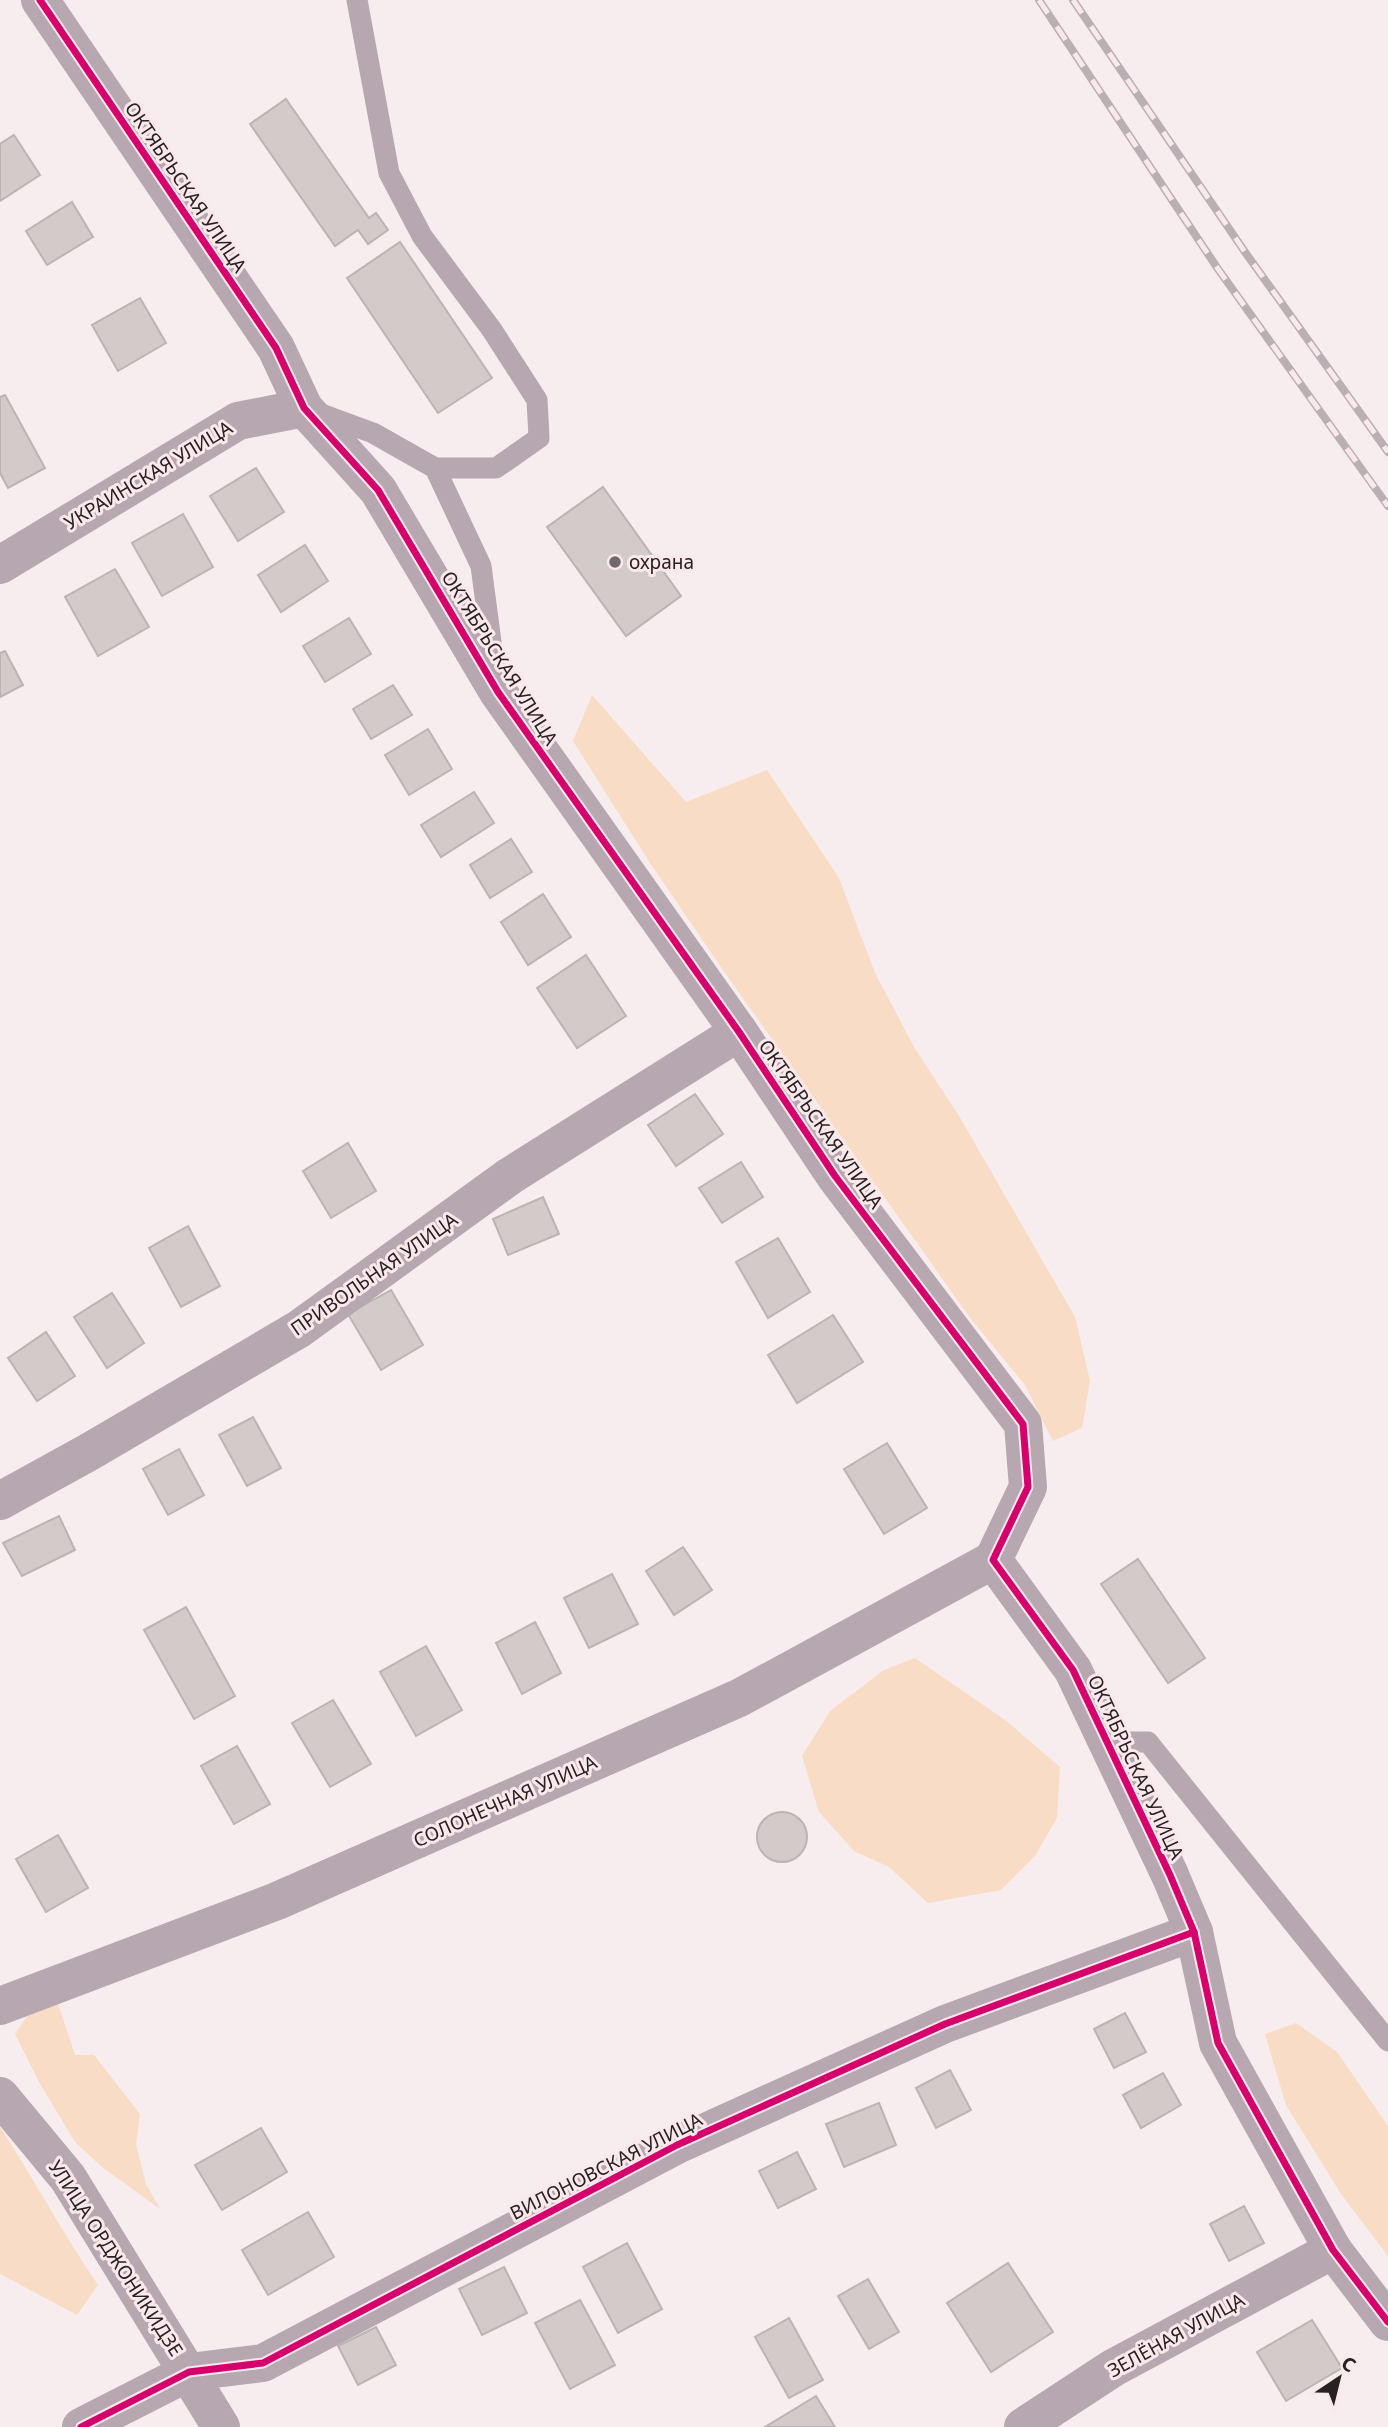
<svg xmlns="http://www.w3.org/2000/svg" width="1388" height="2427" font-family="'Noto Sans',sans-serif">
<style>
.green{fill:#f8dcc5}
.building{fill:#d3caca;stroke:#bcb4b4;stroke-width:2}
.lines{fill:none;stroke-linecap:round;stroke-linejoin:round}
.service{stroke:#b6a7b0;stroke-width:21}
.minor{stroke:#b6a7b0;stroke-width:38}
.tertiary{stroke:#b6a7b0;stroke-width:38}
.rail-casing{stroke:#baafb3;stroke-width:8}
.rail{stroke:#fbe8eb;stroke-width:5;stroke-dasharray:16;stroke-linecap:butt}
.cycleway-casing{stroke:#fbe8eb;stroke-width:11}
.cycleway{stroke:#d6006c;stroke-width:7}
.poi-dot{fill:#70686a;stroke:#fbe8eb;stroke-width:2.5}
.labels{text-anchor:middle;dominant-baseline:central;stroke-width:6;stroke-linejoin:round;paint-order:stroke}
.street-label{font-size:19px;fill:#282123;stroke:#fbe8eb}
.poi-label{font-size:19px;fill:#282123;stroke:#fbe8eb;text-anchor:start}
</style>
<rect width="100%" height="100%" fill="#f7ecee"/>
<g class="green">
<path d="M 592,695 L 686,802 L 767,770 L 839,878 L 875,973 L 914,1047 L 959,1116 L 1075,1317 L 1090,1381 L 1082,1428 L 1053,1441 L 1025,1385 L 971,1319 L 723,970 L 650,863 L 573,741 Z"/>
<path d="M 915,1658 L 1005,1720 L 1060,1767 L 1057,1818 L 1035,1856 L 1001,1890 L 928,1903 L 889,1867 L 854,1851 L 819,1812 L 802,1756 L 830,1711 L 884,1670 Z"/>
<path d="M 55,1995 L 75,2055 L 94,2055 L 140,2114 L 136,2145 L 146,2184 L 160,2209 L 102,2167 L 75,2142 L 39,2082 L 15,2034 L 34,2006 Z"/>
<path d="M 1296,2023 L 1337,2052 L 1388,2126 L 1388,2256 L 1341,2194 L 1286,2105 L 1265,2034 Z"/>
<path d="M 0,2127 C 34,2179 63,2234 98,2285 L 77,2315 L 0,2274 Z"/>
</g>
<g class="building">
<path d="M 286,99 L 369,218 L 376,213 L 388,230 L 368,244 L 358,230 L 335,246 L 250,124 Z"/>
<path d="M 14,135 L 40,175 L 0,201 L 0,144 Z"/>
<path d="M 72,202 L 93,237 L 47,265 L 26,231 Z"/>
<path d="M 400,242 L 492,378 L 438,413 L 347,278 Z"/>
<path d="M 140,298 L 166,343 L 118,371 L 92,325 Z"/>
<path d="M 5,395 L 45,468 L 8,488 L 0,473 L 0,397 Z"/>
<path d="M 256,468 L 284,512 L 238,541 L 210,496 Z"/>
<path d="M 603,487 L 681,596 L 626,636 L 547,527 Z"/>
<path d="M 183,514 L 213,567 L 162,596 L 132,543 Z"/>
<path d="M 305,545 L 328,581 L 281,612 L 258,575 Z"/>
<path d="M 115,569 L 149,627 L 98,656 L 65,597 Z"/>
<path d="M 349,618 L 371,654 L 325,682 L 303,646 Z"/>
<path d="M 5,651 L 23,685 L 0,697 L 0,653 Z"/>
<path d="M 393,685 L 412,715 L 371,739 L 353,709 Z"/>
<path d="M 428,729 L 452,769 L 409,795 L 385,755 Z"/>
<path d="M 474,792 L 494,823 L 441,857 L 421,825 Z"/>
<path d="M 511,839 L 532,872 L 490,898 L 470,865 Z"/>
<path d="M 543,894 L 571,937 L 528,965 L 501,922 Z"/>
<path d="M 586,955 L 626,1016 L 577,1048 L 537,988 Z"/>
<path d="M 695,1094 L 723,1134 L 676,1166 L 648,1125 Z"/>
<path d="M 348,1143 L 376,1191 L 331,1218 L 303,1171 Z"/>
<path d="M 741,1162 L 763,1197 L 722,1223 L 699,1188 Z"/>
<path d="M 543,1197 L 559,1234 L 508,1255 L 493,1219 Z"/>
<path d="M 188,1226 L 220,1286 L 181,1307 L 149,1248 Z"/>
<path d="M 778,1238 L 810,1292 L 768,1318 L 736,1262 Z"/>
<path d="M 391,1290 L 423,1345 L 381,1370 L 348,1314 Z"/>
<path d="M 112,1293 L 144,1343 L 107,1368 L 74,1317 Z"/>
<path d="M 833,1315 L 863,1362 L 797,1403 L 768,1355 Z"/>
<path d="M 46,1332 L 75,1376 L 37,1401 L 8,1358 Z"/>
<path d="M 253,1417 L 281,1468 L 247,1486 L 219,1435 Z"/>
<path d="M 887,1443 L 927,1508 L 884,1534 L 844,1469 Z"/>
<path d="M 179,1449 L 204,1495 L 168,1515 L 143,1469 Z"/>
<path d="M 59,1516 L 75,1550 L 22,1576 L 3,1543 Z"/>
<path d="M 683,1547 L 712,1590 L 674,1615 L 646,1571 Z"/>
<path d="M 1138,1559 L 1205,1658 L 1168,1683 L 1101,1584 Z"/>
<path d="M 612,1574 L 638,1624 L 589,1648 L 564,1598 Z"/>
<path d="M 186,1607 L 235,1696 L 194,1719 L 144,1630 Z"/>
<path d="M 535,1622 L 561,1673 L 522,1694 L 496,1643 Z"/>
<path d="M 426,1646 L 462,1710 L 416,1736 L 380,1672 Z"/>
<path d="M 333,1700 L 371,1764 L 330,1787 L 292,1723 Z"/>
<path d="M 237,1746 L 270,1804 L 234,1824 L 201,1766 Z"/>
<circle cx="782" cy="1837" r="25"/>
<path d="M 58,1835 L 88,1888 L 46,1912 L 16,1859 Z"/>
<path d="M 1125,2013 L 1146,2052 L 1114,2068 L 1094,2029 Z"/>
<path d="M 950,2070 L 971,2110 L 936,2128 L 916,2088 Z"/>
<path d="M 1163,2073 L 1181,2105 L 1141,2128 L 1123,2095 Z"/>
<path d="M 879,2103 L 896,2145 L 844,2167 L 826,2124 Z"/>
<path d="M 261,2128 L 287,2172 L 222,2210 L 195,2165 Z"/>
<path d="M 797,2152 L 816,2189 L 778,2208 L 759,2171 Z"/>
<path d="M 1244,2206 L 1264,2243 L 1229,2261 L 1210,2224 Z"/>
<path d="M 308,2212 L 334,2257 L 268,2295 L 242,2250 Z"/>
<path d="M 627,2243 L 662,2309 L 618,2333 L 583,2267 Z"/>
<path d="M 1008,2263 L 1053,2332 L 991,2372 L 947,2303 Z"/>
<path d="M 504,2267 L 527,2313 L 482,2335 L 459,2289 Z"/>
<path d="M 868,2279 L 899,2332 L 869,2349 L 838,2296 Z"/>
<path d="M 580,2300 L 615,2365 L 570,2389 L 535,2323 Z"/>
<path d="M 789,2318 L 823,2380 L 789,2398 L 755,2337 Z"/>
<path d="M 1312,2320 L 1342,2368 L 1286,2401 L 1257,2352 Z"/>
<path d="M 376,2327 L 396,2365 L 358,2385 L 338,2346 Z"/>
<path d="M 816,2396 L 835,2427 L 765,2427 Z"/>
</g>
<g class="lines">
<g class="service">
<path d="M 316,412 L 373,433 L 435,468 L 496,468 L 539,438 L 537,400 L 492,330 L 422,236 L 389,173 L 357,0"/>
<path d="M 435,468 L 481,566 L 495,672"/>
<path d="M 1107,1742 L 1148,1742 L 1388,2041"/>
</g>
<g class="minor">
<path d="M 40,0 L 276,348 L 304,408 L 378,490 L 498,692 L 739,1032 L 835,1176 L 1023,1424 L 1028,1487 L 993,1560 L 1073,1670 L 1170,1875 L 1194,1932 L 1218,2043 L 1333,2250 L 1388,2322"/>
<path d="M 0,565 L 238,421 L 304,408"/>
<path d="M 0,1501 L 89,1452 L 299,1329 L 510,1176 L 739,1032"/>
<path d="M 0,2006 L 277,1901 L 739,1698 L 993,1560"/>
<path d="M 81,2427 L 189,2372 L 263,2363 L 677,2145 L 945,2024 L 1194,1932"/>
<path d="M 1023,2427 L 1113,2368 L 1333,2250"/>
</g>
<path class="tertiary" d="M 0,2096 L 68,2178 L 221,2427"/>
<g class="rail-casing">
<g id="rail">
<path d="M 1039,0 L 1218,269 L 1388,506"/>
<path d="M 1073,0 L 1245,252 L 1388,452"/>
</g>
</g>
<use href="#rail" class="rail"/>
<g class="cycleway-casing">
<g id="cycleway">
<path d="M 40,0 L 276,348 L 304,408 L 378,490 L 498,692 L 739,1032 L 835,1176 L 1023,1424 L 1028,1487 L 993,1560 L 1073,1670 L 1170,1875 L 1194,1932 L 1218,2043 L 1333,2250 L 1388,2322"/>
<path d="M 81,2427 L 189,2372 L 263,2363 L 677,2145 L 945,2024 L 1194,1932"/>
</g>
</g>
<use href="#cycleway" class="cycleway"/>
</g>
<circle class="poi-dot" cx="615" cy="562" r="7"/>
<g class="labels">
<g class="street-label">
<text transform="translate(186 187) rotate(56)">ОКТЯБРЬСКАЯ УЛИЦА</text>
<text transform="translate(148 475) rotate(-31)">УКРАИНСКАЯ УЛИЦА</text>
<text transform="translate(500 658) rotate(58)">ОКТЯБРЬСКАЯ УЛИЦА</text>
<text transform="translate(821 1124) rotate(55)">ОКТЯБРЬСКАЯ УЛИЦА</text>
<text transform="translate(374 1274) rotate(-35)">ПРИВОЛЬНАЯ УЛИЦА</text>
<text transform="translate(1136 1767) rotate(65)">ОКТЯБРЬСКАЯ УЛИЦА</text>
<text transform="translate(505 1801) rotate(-24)">СОЛОНЕЧНАЯ УЛИЦА</text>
<text transform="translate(606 2166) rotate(-27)">ВИЛОНОВСКАЯ УЛИЦА</text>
<text transform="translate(116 2258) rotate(57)">УЛИЦА ОРДЖОНИКИДЗЕ</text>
<text transform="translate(1176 2335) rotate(-29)">ЗЕЛЁНАЯ УЛИЦА</text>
</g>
<g class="poi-label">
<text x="629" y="562">охрана</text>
</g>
</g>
<g transform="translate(1339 2378) rotate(35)" stroke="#fbe8eb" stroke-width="5" paint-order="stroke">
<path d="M0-5L12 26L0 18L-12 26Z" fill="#282123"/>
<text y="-10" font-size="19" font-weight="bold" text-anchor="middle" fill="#282123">С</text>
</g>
</svg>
